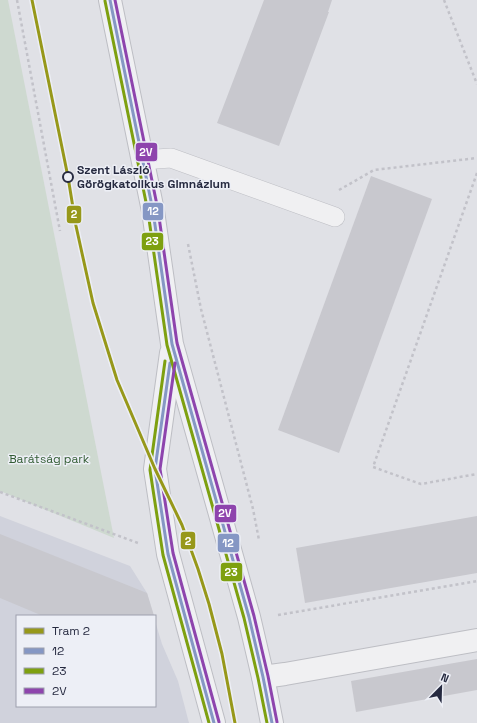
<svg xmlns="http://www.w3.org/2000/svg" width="477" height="723" font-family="'Space Grotesk',sans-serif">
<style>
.built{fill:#d0d2dc}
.green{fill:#ced9d0}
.building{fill:#c8c8ce}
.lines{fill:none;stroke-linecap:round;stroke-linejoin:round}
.service-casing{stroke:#bdbec4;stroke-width:20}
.minor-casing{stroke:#bdbec4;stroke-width:24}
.tertiary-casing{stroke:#bdbec4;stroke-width:24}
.path{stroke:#c2c2c9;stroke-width:2.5;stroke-dasharray:3 3;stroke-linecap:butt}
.service{stroke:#f0f0f2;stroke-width:19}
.minor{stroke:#f0f0f2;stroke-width:22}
.tertiary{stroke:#f0f0f2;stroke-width:22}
.bus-1-casing{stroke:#edeff6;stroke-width:6}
.bus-2-casing{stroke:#edeff6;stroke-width:6}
.bus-3-casing{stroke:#edeff6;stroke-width:6}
.bus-1{stroke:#8597c4;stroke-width:3}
.bus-2{stroke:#7ea010;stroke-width:3}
.bus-3{stroke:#8e44ad;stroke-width:3}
.tram-1-casing{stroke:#edeff6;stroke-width:6}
.tram-1{stroke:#97981a;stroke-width:3}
.stop-dot{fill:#edeff6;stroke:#262a40;stroke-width:2}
.labels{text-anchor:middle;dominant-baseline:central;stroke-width:3;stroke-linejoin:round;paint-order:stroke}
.stop-label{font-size:12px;font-weight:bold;fill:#262a40;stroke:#edeff6;text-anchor:start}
.park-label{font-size:12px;fill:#335d34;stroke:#edeff6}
.line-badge{stroke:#edeff6;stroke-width:1.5}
.badge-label{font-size:11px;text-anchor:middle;font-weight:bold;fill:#fff}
</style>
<rect width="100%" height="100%" fill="#e0e1e6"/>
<path class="built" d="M 0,516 L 130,566 L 147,593 L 154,616 L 17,616 L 17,706 L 155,706 L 155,621 L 162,644 L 178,681 L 189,723 L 0,723 Z"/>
<path class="green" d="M 0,0 L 8,0 L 114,538 L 0,491 Z"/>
<g class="building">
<path d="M 264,0 L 332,0 L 328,12 L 329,12 L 279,146 L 217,123 Z"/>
<path d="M 371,176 L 432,199 L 339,453 L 278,430 Z"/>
<path d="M 477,516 L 477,573 L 305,603 L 296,548 Z"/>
<path d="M 0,534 L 147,593 L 154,616 L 43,616 L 0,598 Z"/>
<path d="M 477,659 L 477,690 L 356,712 L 351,681 Z"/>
</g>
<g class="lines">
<g class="service-casing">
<path id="service" d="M 142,160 L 171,158 L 335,217"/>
</g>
<g class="minor-casing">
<path id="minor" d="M 263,677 L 285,674 L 477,640"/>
</g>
<g class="tertiary-casing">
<g id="tertiary">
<path d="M 110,0 L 153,211 L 172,344 L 249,617 L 263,677 L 272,723"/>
<path d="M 171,353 L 155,469 L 168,554 L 214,723"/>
</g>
</g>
<g class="path">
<path d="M 17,0 L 60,231"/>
<path d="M 444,0 L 477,84"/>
<path d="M 477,173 L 373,467 L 421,484 L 477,474"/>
<path d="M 339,190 L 374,170 L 477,158"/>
<path d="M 188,244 L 201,309 L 253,509 L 259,540"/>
<path d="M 0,492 L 138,543"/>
<path d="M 278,615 L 477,581"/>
</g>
<use href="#service" class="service"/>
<use href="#minor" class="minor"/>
<use href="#tertiary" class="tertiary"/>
<g class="bus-1-casing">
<g id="bus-1">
<path d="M 110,0 L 153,211 L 172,344 L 249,617 L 263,677 L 272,723"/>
<path d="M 170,363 L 155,469 L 168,554 L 214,723"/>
</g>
</g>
<g class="bus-2-casing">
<g id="bus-2">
<path d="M 105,1 L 148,212 L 167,345 L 244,618 L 258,678 L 267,723"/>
<path d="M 165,361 L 150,470 L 163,555 L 209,723"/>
</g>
</g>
<g class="bus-3-casing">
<g id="bus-3">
<path d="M 115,0 L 158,210 L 177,343 L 254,616 L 268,676 L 277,722"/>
<path d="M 175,363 L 160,469 L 173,553 L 219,722"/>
</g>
</g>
<use href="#bus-1" class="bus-1"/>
<use href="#bus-2" class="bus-2"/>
<use href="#bus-3" class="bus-3"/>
<g class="tram-1-casing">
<path id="tram-1" d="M 32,0 L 68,177 L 76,226 L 93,303 L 117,380 L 155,469 L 182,525 L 198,569 L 209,604 L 222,654 L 235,723"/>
</g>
<use href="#tram-1" class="tram-1"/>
</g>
<circle class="stop-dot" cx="68" cy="177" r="5"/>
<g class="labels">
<g class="stop-label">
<text x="77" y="170">Szent László<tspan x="77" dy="14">Görögkatolikus Gimnázium</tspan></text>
</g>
<g class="park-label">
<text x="49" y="459">Barátság park</text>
</g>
</g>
<g class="line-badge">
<rect x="135" y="142" width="23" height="20" rx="4" fill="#8e44ad"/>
<rect x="142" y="202" width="22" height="19" rx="4" fill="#8597c4"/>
<rect x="66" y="205" width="16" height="19" rx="4" fill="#97981a"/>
<rect x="141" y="232" width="23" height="19" rx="4" fill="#7ea010"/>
<rect x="214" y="504" width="23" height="19" rx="4" fill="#8e44ad"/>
<rect x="180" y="531" width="16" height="19" rx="4" fill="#97981a"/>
<rect x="217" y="533" width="23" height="20" rx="4" fill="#8597c4"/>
<rect x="220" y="562" width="23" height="20" rx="4" fill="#7ea010"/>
</g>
<g class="badge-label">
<text x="146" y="156">2V</text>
<text x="153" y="215">12</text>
<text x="74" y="218">2</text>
<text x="152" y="245">23</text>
<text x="225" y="517">2V</text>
<text x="188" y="545">2</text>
<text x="228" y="547">12</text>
<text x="231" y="576">23</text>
</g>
<rect x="16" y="615" width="140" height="92" fill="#edeff6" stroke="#9da0ad"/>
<rect x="24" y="628" width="20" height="6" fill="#97981a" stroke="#9da0ad"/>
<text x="52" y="635" font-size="12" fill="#262a40">Tram 2</text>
<rect x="24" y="648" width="20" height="6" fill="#8597c4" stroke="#9da0ad"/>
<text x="52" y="655" font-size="12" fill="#262a40">12</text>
<rect x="24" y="668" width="20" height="6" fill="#7ea010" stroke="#9da0ad"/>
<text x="52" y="675" font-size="12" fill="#262a40">23</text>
<rect x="24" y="688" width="20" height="6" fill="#8e44ad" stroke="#9da0ad"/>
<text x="52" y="695" font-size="12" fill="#262a40">2V</text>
<g transform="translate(441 687) rotate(23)" stroke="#edeff6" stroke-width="3" paint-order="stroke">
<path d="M0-3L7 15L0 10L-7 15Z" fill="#262a40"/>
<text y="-6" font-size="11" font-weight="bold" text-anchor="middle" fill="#262a40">N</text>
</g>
</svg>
